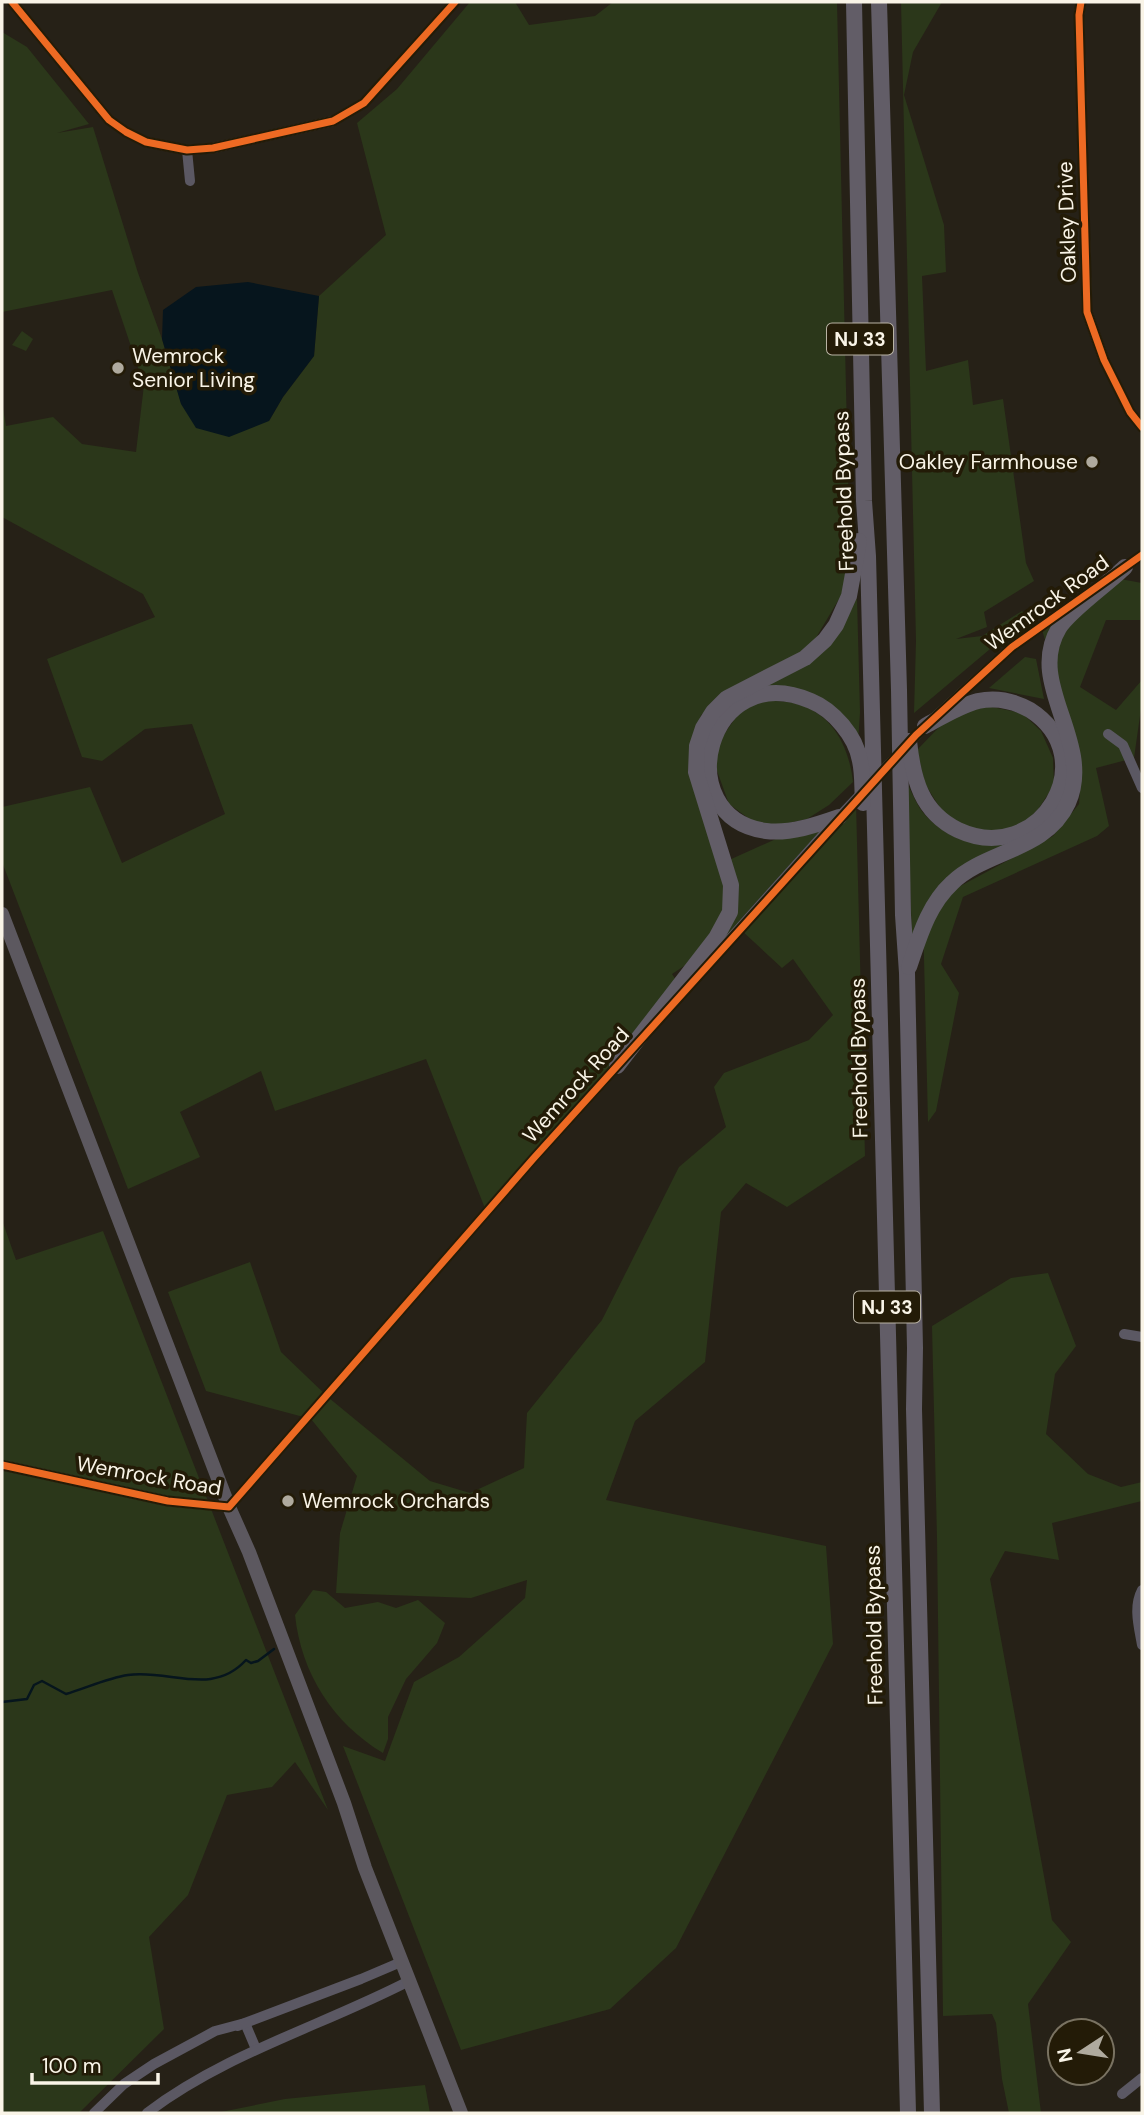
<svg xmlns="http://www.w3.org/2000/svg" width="1144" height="2115" font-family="'DM Sans',sans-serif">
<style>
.green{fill:#2b371a}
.water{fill:#06151d}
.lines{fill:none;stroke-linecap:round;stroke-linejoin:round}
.stream{stroke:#06151d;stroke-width:2.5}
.minor{stroke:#5b5863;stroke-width:10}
.major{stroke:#5c585f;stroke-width:14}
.highway{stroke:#625d67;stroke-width:16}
.cycleway-casing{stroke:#231b07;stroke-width:11}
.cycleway{stroke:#ed6a23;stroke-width:7}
.poi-dot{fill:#afaa9e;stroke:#231b07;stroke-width:2.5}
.labels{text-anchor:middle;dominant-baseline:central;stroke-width:7;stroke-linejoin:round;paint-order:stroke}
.shield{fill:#231b07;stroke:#b9b3a4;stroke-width:2}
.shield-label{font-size:19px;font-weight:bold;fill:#f9f4e7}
.street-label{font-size:21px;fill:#f9f4e7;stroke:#231b07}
.poi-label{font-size:21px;fill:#f9f4e7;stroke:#231b07;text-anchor:start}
</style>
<rect width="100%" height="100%" fill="#262117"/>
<g class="green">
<path d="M 470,2 L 515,2 L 529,25 L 595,16 L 613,2 L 837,2 L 850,560 L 845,589 L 811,646 L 701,715 L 688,770 L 718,865 L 856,803 L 865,1156 L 787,1207 L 746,1183 L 721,1212 L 705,1362 L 635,1421 L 606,1500 L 826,1546 L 833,1644 L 676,1948 L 610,2009 L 461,2050 L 343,1746 L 385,1761 L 414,1682 L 459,1657 L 525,1598 L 527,1580 L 471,1598 L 336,1593 L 340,1533 L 357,1476 L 311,1419 L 206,1391 L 168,1292 L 250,1262 L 281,1352 L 329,1398 L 430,1481 L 470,1493 L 524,1468 L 527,1413 L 602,1320 L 679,1167 L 726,1127 L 714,1087 L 724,1073 L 809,1040 L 833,1015 L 793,959 L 782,968 L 740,929 L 672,974 L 683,991 L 488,1216 L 426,1059 L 275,1111 L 261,1071 L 180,1112 L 200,1157 L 128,1189 L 2,862 L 2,807 L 90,787 L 122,863 L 225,814 L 192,724 L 145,729 L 102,761 L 82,757 L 47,659 L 155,617 L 143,594 L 2,517 L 2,402 L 6,426 L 53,417 L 82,444 L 136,452 L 144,385 L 112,290 L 2,312 L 2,32 L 27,47 L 89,124 L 57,133 L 93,127 L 138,273 L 162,339 L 181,403 L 269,421 L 283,397 L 314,356 L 319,296 L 386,235 L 357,123 L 397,89 Z"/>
<path d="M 901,2 L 942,2 L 913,52 L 904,95 L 944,225 L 946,272 L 922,276 L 926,371 L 968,360 L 973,405 L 1003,399 L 1026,563 L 1034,581 L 984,612 L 987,627 L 956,639 L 982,636 L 1022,611 L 1028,617 L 914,713 L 916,641 Z"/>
<path d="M 22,331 L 33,339 L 26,351 L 12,345 Z"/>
<path d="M 1104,576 L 1142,583 L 1140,620 L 1106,620 L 1080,687 L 1116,710 L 1142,680 L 1142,702 L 1134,758 L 1096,768 L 1109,826 L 1097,836 L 963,897 L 941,964 L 959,993 L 936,1111 L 928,1122 L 923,917 L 953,890 L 1053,836 L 1079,804 L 1082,766 L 1040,623 Z"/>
<path d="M 857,598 L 860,712 L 858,744 L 834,708 L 796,688 L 755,689 L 844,623 Z"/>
<path d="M 1025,657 L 1036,659 L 1044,699 L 989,688 Z"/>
<path d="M 765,700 C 774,701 784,701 793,703 C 831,711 849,745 853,782 L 829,805 L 807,819 L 779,825 L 755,823 L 729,804 L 716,768 L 718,743 L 741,710 Z"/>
<path d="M 982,705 L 1022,713 L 1041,731 L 1053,758 L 1054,785 L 1039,808 L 1020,828 L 990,832 L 960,825 L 942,811 L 925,784 L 917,750 L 944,722 Z"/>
<path d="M 906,781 C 912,792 917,807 926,816 C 952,843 978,846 1014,843 L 959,870 L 912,937 Z"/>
<path d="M 2,1220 L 16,1260 L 103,1231 L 328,1810 L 295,1762 L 272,1787 L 227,1795 L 188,1895 L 149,1937 L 164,2029 L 79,2113 L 2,2113 Z"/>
<path d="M 1048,1273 L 1076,1346 L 1055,1374 L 1046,1434 L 1088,1474 L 1121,1487 L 1142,1482 L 1142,1501 L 1052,1523 L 1059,1560 L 1005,1551 L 990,1579 L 1052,1920 L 1071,1942 L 1028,2004 L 1041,2113 L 1009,2113 L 1002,2079 L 996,2023 L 992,2014 L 943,2016 L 937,1538 L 932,1326 L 1011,1278 Z"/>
<path d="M 313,1590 L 326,1592 L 345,1608 L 378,1602 L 396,1608 L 418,1600 L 445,1623 L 437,1643 L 406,1679 L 388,1717 L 388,1739 L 383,1753 C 333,1723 301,1673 295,1615 Z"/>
<path d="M 425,2085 L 430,2113 L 216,2113 L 285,2099 Z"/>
</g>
<path class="water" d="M 248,282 L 319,296 L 314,356 L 283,397 L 269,421 L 229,437 L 196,428 L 181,404 L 162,339 L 163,310 L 196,287 Z"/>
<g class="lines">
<path class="stream" d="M 2,1702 L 27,1699 L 34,1685 L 42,1681 L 66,1694 C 86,1688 108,1678 128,1675 C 170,1669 212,1697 246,1660 L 251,1663 L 258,1661 L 274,1649"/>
<g class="minor">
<path d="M 12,2 L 109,120 L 126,132 L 146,142 L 187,150 L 213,148 L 333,121 L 364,103 L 455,2"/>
<path d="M 1081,2 L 1079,15 L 1087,312 L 1104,360 L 1130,412 L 1142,427"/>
<path d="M 187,150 L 190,181"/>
<path d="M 1121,570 L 1142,555"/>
<path d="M 1108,734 L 1123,745 L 1142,788"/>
<path d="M 686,988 L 839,817 L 925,726 L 1012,647 L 1074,604"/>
<path d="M 1124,1334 L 1142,1337"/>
<path d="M 2,1465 L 168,1501 L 229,1507 L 533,1159 L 620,1063"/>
<path d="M 1142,1590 C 1133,1607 1139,1627 1142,1645"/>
<path d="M 238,2026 L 245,2023 L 256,2049"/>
<path d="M 1122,2094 L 1142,2078"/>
<path d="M 94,2113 L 124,2084 L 154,2064 L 215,2031 L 245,2023 L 361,1979 L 401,1962"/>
<path d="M 147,2113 C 226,2053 322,2026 409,1981"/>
</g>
<path class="major" d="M 2,914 L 229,1507 L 249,1552 L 288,1655 L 344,1803 L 365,1868 L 461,2113"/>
<g class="highway">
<path d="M 854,2 L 864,501 L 868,556 L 908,2113"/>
<path d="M 879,2 L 899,690 L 903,915 L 907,973 L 915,1348 L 914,1409 L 932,2113"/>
<path d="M 909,741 C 913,779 921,812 958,830 C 1040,868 1105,758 1030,710 C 1014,701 996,697 978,701 C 959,706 942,717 925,726"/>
<path d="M 839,817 C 816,825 790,834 766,831 C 667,817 707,656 811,701 C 833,710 856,736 860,761 C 863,774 862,789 863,803"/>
<path d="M 909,967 C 919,938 928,905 952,883 C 986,850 1046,851 1068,803 C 1095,742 1025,684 1059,628 C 1069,611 1109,583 1125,567"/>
<path d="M 617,1066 L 716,938 L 730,912 L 731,885 L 696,772 L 697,746 L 703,728 L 713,712 L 727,698 L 805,658 L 825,640 L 836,625 L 849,596 L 859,541"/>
</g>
<g class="cycleway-casing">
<g id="cycleway">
<path d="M 12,2 L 109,120 L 126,132 L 146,142 L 187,150 L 213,148 L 333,121 L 364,103 L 455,2"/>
<path d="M 1081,2 L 1079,15 L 1087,312 L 1104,360 L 1130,412 L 1142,427"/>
<path d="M 2,1465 L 168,1501 L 229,1507 L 533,1159 L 916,735 L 1012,647 L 1142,555"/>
</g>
</g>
<use href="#cycleway" class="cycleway"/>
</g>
<g class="poi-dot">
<circle cx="118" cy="368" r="7"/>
<circle cx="1092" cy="462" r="7"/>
<circle cx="288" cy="1501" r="7"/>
</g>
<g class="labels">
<g class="shield">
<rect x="827" y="323.5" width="66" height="31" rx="5"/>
<rect x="854" y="1291.5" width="66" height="31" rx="5"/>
</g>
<g class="shield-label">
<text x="860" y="339">NJ 33</text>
<text x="887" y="1307">NJ 33</text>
</g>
<g class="street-label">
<text transform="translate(1067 222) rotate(-92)">Oakley Drive</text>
<text transform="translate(844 491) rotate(-92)">Freehold Bypass</text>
<text transform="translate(1047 603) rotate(-36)">Wemrock Road</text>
<text transform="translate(859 1058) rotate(-91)">Freehold Bypass</text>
<text transform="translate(576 1085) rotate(-48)">Wemrock Road</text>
<text transform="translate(149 1476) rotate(10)">Wemrock Road</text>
<text transform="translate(874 1625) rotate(-91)">Freehold Bypass</text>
</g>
<g class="poi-label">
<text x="132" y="356">Wemrock<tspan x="132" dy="24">Senior Living</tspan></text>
<text x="1078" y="462" text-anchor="end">Oakley Farmhouse</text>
<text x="302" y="1501">Wemrock Orchards</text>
</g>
</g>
<rect width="1144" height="2115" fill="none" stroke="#f9f4e7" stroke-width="7"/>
<g transform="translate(1081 2052) rotate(258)"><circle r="33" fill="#231b07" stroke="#797261" stroke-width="2"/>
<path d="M0-5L12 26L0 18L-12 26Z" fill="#afaa9e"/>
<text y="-10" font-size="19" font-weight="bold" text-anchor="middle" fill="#f9f4e7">N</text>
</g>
<path d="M32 2073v10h126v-10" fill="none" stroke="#f9f4e7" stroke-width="3.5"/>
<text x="42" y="2073" font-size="21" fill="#f9f4e7" stroke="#231b07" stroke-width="5" paint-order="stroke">100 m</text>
</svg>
